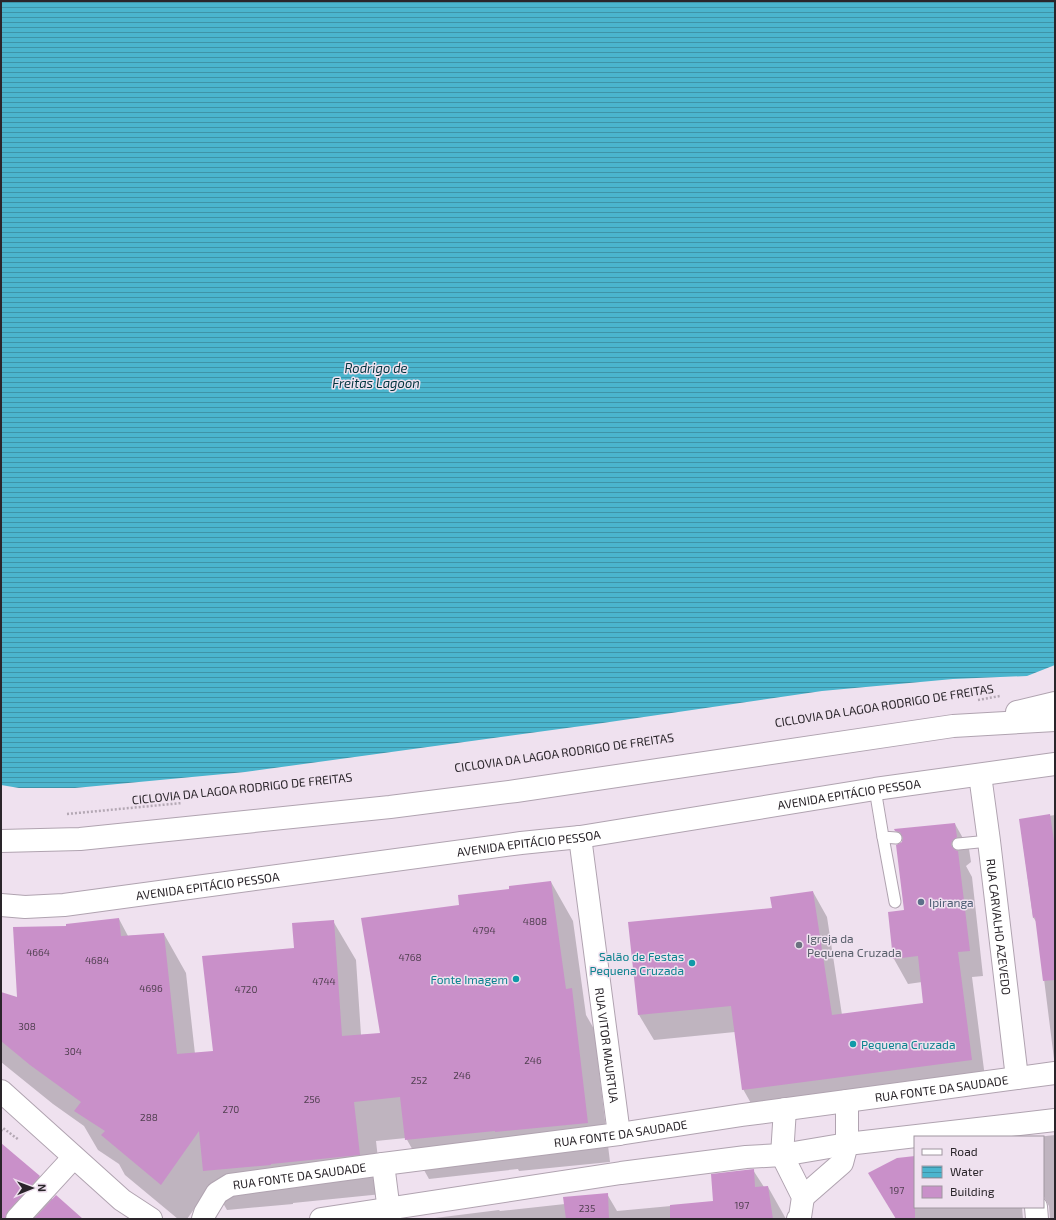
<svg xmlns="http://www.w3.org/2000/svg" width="1056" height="1220" font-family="'Exo 2',sans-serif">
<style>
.water{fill:url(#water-rules)}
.shadow{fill:#0003}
.building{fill:#c990c9}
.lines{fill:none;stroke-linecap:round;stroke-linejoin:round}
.lane-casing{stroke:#b0a3b0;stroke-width:13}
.street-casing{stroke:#b0a3b0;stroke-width:24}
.secondary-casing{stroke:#b0a3b0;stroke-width:24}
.highway-casing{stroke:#b0a3b0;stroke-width:24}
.path{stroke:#b4a8b4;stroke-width:2.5;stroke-dasharray:2 2;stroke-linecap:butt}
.lane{stroke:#fff;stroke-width:11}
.street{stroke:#fff;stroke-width:22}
.secondary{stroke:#fff;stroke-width:22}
.highway{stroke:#fff;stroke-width:22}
.service-dot{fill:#5c6f8a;stroke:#efe1ef;stroke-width:1.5}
.worship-dot{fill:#6b7280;stroke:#efe1ef;stroke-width:1.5}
.culture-dot{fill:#0f9aa8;stroke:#efe1ef;stroke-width:1.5}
.labels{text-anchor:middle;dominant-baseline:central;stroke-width:3;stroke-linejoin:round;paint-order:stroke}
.number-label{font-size:10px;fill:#524052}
.street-label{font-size:12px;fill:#2a252a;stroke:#efe1ef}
.service-label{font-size:12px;fill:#4e5e75;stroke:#efe1ef;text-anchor:start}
.worship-label{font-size:12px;fill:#5b616d;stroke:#efe1ef;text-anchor:start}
.culture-label{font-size:12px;fill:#0d838f;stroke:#efe1ef;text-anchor:end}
.water-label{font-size:13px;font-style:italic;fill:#00343e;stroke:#efe1ef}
</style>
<defs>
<pattern id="water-rules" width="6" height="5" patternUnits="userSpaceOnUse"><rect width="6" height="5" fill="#4bb5ce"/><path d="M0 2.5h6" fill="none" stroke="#3f93a7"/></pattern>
</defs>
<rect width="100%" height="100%" fill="#efe1ef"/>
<path class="water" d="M 1,1 L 1055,1 L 1055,665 L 1027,676 L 953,679 L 822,691 L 589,725 L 245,772 L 75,788 L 19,788 L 1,785 Z"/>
<g class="shadow">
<path d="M 1055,815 L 1055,1062 L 1054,1059 L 1037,923 L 1033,917 L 1020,820 Z"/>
<path d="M 955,824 L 969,849 L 971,862 L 966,866 L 972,877 L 983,976 L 972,977 L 986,1085 L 757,1114 L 743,1089 L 735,1032 L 654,1040 L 639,1015 L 629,923 L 773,909 L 813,892 L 827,917 L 842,1015 L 924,1004 L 922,982 L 908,984 L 894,959 L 905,911 L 903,843 L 896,831 Z"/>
<path d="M 551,882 L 573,921 L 586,1015 L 594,1029 L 610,1162 L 519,1171 L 518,1169 L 429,1179 L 406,1138 L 376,1141 L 382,1194 L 293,1203 L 293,1204 L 227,1210 L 212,1184 L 187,1219 L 178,1219 L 125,1175 L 119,1164 L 98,1150 L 84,1126 L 53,1104 L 1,1062 L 1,993 L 18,998 L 67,927 L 119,919 L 128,936 L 164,934 L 186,973 L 195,1054 L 214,1052 L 295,949 L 333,921 L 356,960 L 361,1035 L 381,1034 L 460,905 L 510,890 Z"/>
<path d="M 1055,1135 L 1055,1219 L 1050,1219 L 1049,1206 L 1044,1197 L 1043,1187 L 1043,1137 L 1037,1137 Z"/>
<path d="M 1,1149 L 39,1176 L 53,1200 L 81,1219 L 1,1219 Z"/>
<path d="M 915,1157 L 915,1207 L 1022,1207 L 1023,1219 L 897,1219 Z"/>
<path d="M 753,1170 L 764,1187 L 768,1187 L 786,1219 L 427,1219 L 499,1210 L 500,1211 L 565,1204 L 607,1194 L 617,1211 L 714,1202 Z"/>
</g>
<g class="building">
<path d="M 1050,814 L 1055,848 L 1055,980 L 1043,981 L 1035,917 L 1033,918 L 1019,819 Z"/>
<path d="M 955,823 L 957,837 L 952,841 L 951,845 L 955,850 L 958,851 L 970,951 L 958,952 L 972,1060 L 742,1090 L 731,1006 L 638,1015 L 628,922 L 772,908 L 770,897 L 813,891 L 832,1015 L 923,1003 L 918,956 L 893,959 L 888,912 L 904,910 L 896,845 L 902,842 L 903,838 L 900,832 L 895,831 L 894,829 Z"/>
<path d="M 551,881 L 566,989 L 572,988 L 588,1123 L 495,1132 L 495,1131 L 405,1140 L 400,1097 L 354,1102 L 360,1155 L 271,1164 L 271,1165 L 203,1171 L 199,1131 L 161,1185 L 101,1135 L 105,1131 L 74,1111 L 81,1102 L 30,1065 L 1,1041 L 1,992 L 17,997 L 13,927 L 66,926 L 66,924 L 119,918 L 121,936 L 164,933 L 177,1054 L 213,1051 L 202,956 L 294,948 L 292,923 L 334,920 L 342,1036 L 380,1033 L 361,918 L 459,905 L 458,895 L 509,889 L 509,886 Z"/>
<path d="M 1,1143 L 40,1176 L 8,1211 L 5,1219 L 1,1219 Z"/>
<path d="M 915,1156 L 915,1219 L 896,1219 L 868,1173 L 897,1158 Z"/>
<path d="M 754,1169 L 755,1187 L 768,1186 L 773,1219 L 670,1219 L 670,1205 L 713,1201 L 711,1174 Z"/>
<path d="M 608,1193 L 609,1219 L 566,1219 L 563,1197 Z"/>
<path d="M 56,1195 L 83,1219 L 34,1219 Z"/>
</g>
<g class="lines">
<g class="lane-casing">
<g id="lane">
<path d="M 875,789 L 883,837 L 896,838"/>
<path d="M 883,837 L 895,902"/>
<path d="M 958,844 L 989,841"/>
</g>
</g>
<g class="street-casing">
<g id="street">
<path id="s1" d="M 580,837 L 619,1134"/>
<path d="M 785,1109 L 782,1155 L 803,1197 L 800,1217 L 798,1219"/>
<path d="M 383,1164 L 390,1219"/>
<path d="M 803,1197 L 842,1163 L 847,1144 L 847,1101"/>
<path d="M 1036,1207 L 1037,1219"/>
<path d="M 17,1219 L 74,1157"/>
</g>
</g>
<g class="secondary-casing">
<g id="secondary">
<path id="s2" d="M 980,775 L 989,841 L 1017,1078"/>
<path d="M 1,1091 L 122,1200 L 151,1219"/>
<path id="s3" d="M 203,1219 L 205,1213 L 217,1193 L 230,1185 L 383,1164 L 619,1134 L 742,1115 L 1055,1073"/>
<path d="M 321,1219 L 621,1173 L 746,1157 L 782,1155 L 847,1144 L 1055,1120"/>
</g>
</g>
<g class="highway-casing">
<g id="highway">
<path d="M 1017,712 L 1055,703"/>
<path d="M 1,841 L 80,839 L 390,807 L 516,791 L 953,726 L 1055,720"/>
<path id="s4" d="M 1,905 L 25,907 L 64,905 L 521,843 L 580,837 L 875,789 L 1055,764"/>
</g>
</g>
<g class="path">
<path d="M 978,700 L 1000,696"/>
<path d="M 67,814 L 182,803"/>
<path d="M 1,1131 L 3,1128 L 19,1140"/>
</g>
<use href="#lane" class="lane"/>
<use href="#street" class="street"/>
<use href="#secondary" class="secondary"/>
<use href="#highway" class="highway"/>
</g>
<circle class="service-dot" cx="921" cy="902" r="4"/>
<circle class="worship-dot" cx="799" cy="945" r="4"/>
<g class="culture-dot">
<circle cx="692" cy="963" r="4"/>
<circle cx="516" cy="979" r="4"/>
<circle cx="853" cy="1044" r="4"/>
</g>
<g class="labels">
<g class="number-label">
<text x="535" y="921">4808</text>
<text x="484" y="930">4794</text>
<text x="38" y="952">4664</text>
<text x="410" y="957">4768</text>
<text x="97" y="960">4684</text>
<text x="324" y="981">4744</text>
<text x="151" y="988">4696</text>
<text x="246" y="989">4720</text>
<text x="27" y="1026">308</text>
<text x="73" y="1051">304</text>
<text x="533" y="1060">246</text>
<text x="462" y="1075">246</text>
<text x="419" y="1080">252</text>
<text x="312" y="1099">256</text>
<text x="231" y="1109">270</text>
<text x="149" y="1117">288</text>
<text x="897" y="1190">197</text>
<text x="742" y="1205">197</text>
<text x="587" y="1208">235</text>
</g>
<g class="street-label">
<text transform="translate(884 705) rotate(-9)">CICLOVIA DA LAGOA RODRIGO DE FREITAS</text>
<text transform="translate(564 752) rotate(-8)">CICLOVIA DA LAGOA RODRIGO DE FREITAS</text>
<text transform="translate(242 788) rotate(-6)">CICLOVIA DA LAGOA RODRIGO DE FREITAS</text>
<text stroke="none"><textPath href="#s4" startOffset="856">AVENIDA EPITÁCIO PESSOA</textPath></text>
<text stroke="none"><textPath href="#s4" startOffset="532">AVENIDA EPITÁCIO PESSOA</textPath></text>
<text stroke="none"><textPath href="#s4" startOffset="208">AVENIDA EPITÁCIO PESSOA</textPath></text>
<text stroke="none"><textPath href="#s2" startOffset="153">RUA CARVALHO AZEVEDO</textPath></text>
<text stroke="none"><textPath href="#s1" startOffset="210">RUA VITOR MAURTUA</textPath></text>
<text stroke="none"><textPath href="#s3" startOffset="763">RUA FONTE DA SAUDADE</textPath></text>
<text stroke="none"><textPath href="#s3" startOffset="439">RUA FONTE DA SAUDADE</textPath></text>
<text stroke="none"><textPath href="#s3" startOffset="115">RUA FONTE DA SAUDADE</textPath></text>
</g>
<g class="service-label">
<text x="929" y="902">Ipiranga</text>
</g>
<g class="worship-label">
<text x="807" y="938">Igreja da<tspan x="807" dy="14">Pequena Cruzada</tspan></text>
</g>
<g class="culture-label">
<text x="684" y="956">Salão de Festas<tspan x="684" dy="14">Pequena Cruzada</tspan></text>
<text x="508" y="979">Fonte Imagem</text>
<text x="861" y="1044" text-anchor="start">Pequena Cruzada</text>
</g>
<g class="water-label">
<text x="376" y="368">Rodrigo de<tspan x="376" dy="15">Freitas Lagoon</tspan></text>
</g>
</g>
<rect width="1056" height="1220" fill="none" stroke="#2a252a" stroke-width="4"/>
<rect x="914" y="1136" width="130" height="72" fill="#efe1ef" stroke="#a096a0"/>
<rect x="922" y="1149" width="20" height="6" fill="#ffffff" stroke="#a096a0"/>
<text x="950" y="1156" font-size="12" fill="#2a252a">Road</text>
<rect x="922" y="1166" width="20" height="12" fill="url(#water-rules)" stroke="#a096a0"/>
<text x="950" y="1176" font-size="12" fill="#2a252a">Water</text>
<rect x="922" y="1186" width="20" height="12" fill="#c990c9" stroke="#a096a0"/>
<text x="950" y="1196" font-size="12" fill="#2a252a">Building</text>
<g transform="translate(32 1188) rotate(89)" stroke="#efe1ef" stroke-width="3" paint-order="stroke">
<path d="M0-3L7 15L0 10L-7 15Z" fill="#2a252a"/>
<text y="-6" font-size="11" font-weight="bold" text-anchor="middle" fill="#2a252a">N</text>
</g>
</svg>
